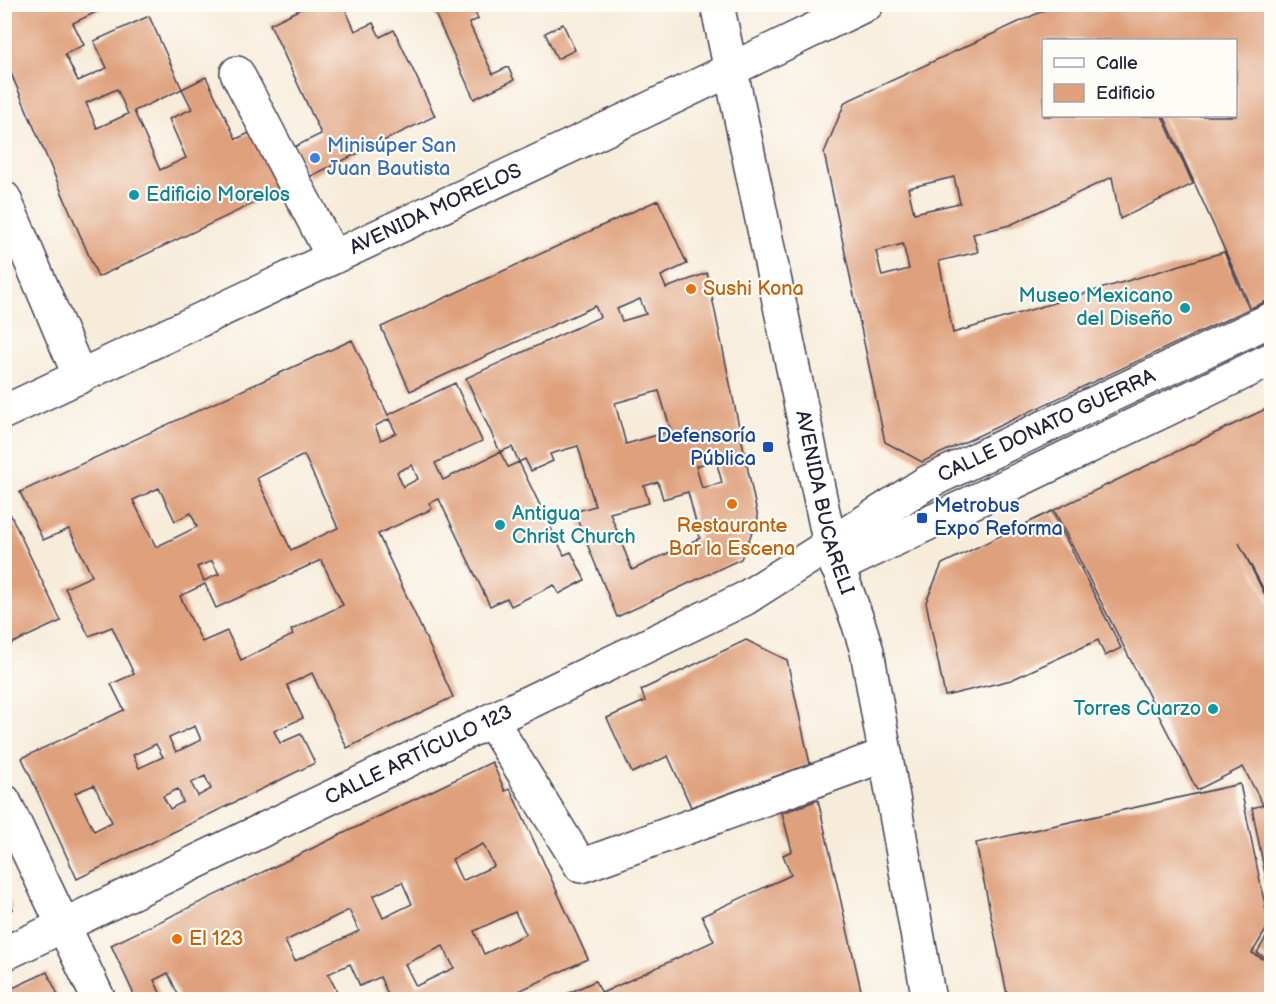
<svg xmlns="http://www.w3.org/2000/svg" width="1276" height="1004" font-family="'Balsamiq Sans',sans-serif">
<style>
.building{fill:#dfa07b;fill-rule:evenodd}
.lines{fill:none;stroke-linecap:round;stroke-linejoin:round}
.minor-casing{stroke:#424053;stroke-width:36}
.major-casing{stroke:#424053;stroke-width:36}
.minor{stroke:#fff;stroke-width:33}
.major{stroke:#fff;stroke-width:33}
.shop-dot{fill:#3f7fe0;stroke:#fdfcf7;stroke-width:2}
.culture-dot{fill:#0f9aa8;stroke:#fdfcf7;stroke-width:2}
.food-dot{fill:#e8710a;stroke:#fdfcf7;stroke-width:2}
.transit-dot{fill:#1a4fb4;stroke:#fdfcf7;stroke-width:2}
.labels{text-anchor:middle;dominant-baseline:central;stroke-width:4.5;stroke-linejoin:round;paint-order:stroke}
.shop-label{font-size:20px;fill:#366cbe;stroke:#fdfcf7;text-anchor:start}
.culture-label{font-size:20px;fill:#0d838f;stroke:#fdfcf7;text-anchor:start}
.street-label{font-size:20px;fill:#22223b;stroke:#fdfcf7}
.food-label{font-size:20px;fill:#c56008;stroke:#fdfcf7;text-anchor:start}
.transit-label{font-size:20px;fill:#164399;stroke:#fdfcf7;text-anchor:end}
</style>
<rect width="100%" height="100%" fill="#fdfcf7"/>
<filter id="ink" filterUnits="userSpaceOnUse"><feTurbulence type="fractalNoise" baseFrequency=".0167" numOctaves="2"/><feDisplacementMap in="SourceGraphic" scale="12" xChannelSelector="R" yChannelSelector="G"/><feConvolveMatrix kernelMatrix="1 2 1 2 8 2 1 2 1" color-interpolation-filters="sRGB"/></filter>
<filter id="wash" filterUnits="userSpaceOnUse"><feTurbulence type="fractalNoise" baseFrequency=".008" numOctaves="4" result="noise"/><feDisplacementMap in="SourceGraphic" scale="24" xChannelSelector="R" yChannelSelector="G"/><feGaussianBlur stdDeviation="1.35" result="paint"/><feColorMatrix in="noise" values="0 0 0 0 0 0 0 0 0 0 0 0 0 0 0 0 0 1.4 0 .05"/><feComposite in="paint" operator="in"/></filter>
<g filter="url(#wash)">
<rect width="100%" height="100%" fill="#f7ecda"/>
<g id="blocks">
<g class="building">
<path d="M 4,4 L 113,4 L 73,23 L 84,45 L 65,54 L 78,81 L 107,68 L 94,41 L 149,16 L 182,89 L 206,77 L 236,139 L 254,131 L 282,190 L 98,277 L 4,57 ZM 117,89 L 128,114 L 97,128 L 86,103 ZM 182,89 L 192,109 L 169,119 L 186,158 L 160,170 L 134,111 Z"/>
<path d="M 311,4 L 343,4 L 355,31 L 373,23 L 380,37 L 394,30 L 435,116 L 309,177 L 294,147 L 321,134 L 270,24 Z"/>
<path d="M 1058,4 L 1272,4 L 1272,299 L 1251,308 L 1164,116 L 1236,116 L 1236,40 L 1044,40 L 1044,116 L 1162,116 L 1193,184 L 1120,219 L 1112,177 L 1010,225 L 973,234 L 978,252 L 939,261 L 953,333 L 1224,252 L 1249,309 L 922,462 L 885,442 L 824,153 L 845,102 ZM 954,177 L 960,203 L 914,213 L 908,188 ZM 903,244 L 909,269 L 882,276 L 876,251 Z"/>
<path d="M 431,5 L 472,5 L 478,19 L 469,23 L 493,74 L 508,67 L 514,80 L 474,99 Z"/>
<path d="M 563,24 L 575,50 L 557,59 L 545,33 Z"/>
<path d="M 658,200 L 687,264 L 661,276 L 666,288 L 707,273 L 758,518 L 741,559 L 617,617 L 574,512 L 595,506 L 578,446 L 550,454 L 553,461 L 531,471 L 525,459 L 519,462 L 512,447 L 500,452 L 466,378 L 600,317 L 595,306 L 410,391 L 381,327 ZM 640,299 L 646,314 L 622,321 L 617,309 ZM 659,391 L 671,431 L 626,444 L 615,403 ZM 716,460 L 722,483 L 702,488 L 696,466 ZM 658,482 L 663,499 L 688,492 L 700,538 L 632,570 L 610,513 L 649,503 L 644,486 Z"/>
<path d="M 352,340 L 388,415 L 455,383 L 482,441 L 435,463 L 443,480 L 500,452 L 508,467 L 519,462 L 564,555 L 571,552 L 585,580 L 559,594 L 554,585 L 511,606 L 507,598 L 490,606 L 439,499 L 429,503 L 432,509 L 378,534 L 453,697 L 347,748 L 312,673 L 287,685 L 303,718 L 274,731 L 280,743 L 301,734 L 315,763 L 77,879 L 22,758 L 124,710 L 111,684 L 134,674 L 112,627 L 89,636 L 65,588 L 92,576 L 69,529 L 43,540 L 20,492 ZM 389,419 L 396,433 L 381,440 L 375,426 ZM 304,455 L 338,528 L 291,550 L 257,478 ZM 412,465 L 418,479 L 403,487 L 397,472 ZM 159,488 L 175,521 L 191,513 L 197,527 L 156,547 L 133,500 ZM 321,560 L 343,605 L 291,630 L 293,635 L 241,660 L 227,631 L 202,642 L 180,596 L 205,584 L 216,608 ZM 212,561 L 219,574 L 204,581 L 197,567 ZM 195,726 L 201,740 L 176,752 L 169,738 ZM 156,744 L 163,757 L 139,768 L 133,755 ZM 205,776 L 211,789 L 198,796 L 191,783 ZM 94,785 L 112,822 L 94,831 L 75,793 ZM 178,789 L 183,802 L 170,809 L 163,796 Z"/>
<path d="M 1272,406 L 1272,605 L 1239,543 L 1272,609 L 1270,899 L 1252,808 L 1263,805 L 1243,767 L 1197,790 L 1054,510 Z"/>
<path d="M 4,501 L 61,621 L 4,647 Z"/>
<path d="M 1052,511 L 1121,648 L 1105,656 L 1098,640 L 1011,680 L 945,696 L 926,602 L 942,564 Z"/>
<path d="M 746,640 L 787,660 L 810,764 L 691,807 L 668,756 L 632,773 L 607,718 L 645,701 L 641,690 Z"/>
<path d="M 492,762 L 505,791 L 510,789 L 588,959 L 506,997 L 507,999 L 390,999 L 380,977 L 360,986 L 350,964 L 328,974 L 339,995 L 330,999 L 180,999 L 168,973 L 154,980 L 163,999 L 136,999 L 111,945 ZM 483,844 L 494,866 L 462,881 L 452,859 ZM 402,882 L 412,904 L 383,918 L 373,896 ZM 349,910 L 359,931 L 295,961 L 285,941 ZM 515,912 L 526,934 L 484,954 L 474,931 ZM 443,946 L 454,968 L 416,986 L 405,964 Z"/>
<path d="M 1240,784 L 1269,925 L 1252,953 L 1272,964 L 1272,999 L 1008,999 L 976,843 Z"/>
<path d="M 818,800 L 863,999 L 549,999 L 555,997 L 556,999 L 595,981 L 602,993 L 714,941 L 702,916 L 791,875 L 783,855 L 792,851 L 782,813 Z"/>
<path d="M 4,892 L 13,909 L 4,913 Z"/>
<path d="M 1272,927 L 1272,962 L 1257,953 Z"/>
<path d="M 47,972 L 60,999 L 4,999 L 4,992 Z"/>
</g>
</g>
</g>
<g filter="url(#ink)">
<use href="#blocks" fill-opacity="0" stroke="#424053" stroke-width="1.5"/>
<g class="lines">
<g class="minor-casing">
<g id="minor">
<path d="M 237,73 L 333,257"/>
<path d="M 4,198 L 80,377"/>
<path d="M 837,567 L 1272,359"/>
<path d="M 491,720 L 581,866 L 885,755"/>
<path d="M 4,801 L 99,1000"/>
<path id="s1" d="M 4,954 L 744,599 L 926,483 L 1272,319"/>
</g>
</g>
<g class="major-casing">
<g id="major">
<path id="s2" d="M 717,4 L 830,545 L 859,625 L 867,651 L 929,1000"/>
<path id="s3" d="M 4,412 L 632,117 L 867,4"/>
</g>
</g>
<use href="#minor" class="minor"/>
<use href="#major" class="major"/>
</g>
</g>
<circle class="shop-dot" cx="315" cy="158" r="6"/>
<g class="culture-dot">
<circle cx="134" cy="195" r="6"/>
<circle cx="1185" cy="308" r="6"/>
<circle cx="500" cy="525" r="6"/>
<circle cx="1213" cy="709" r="6"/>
</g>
<g class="food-dot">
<circle cx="691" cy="289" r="6"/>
<circle cx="732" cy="504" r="6"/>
<circle cx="177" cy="939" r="6"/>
</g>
<g class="transit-dot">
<rect x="762" y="441" width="12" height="12" rx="3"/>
<rect x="916" y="512" width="12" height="12" rx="3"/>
</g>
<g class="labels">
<g class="shop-label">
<text x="327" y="146">Minisúper San<tspan x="327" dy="23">Juan Bautista</tspan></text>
</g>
<g class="culture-label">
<text x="146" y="195">Edificio Morelos</text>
<text x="1173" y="296" text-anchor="end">Museo Mexicano<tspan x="1173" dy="23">del Diseño</tspan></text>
<text x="512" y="514">Antigua<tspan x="512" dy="23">Christ Church</tspan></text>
<text x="1201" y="709" text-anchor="end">Torres Cuarzo</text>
</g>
<g class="street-label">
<text stroke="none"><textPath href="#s3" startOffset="477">AVENIDA MORELOS</textPath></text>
<text stroke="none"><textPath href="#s1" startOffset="1170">CALLE DONATO GUERRA</textPath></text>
<text stroke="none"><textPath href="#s2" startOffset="510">AVENIDA BUCARELI</textPath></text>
<text stroke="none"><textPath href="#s1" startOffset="460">CALLE ARTÍCULO 123</textPath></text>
</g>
<g class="food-label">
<text x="703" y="289">Sushi Kona</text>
<text x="732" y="526" text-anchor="middle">Restaurante<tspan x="732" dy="23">Bar la Escena</tspan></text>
<text x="189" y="939">El 123</text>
</g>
<g class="transit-label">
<text x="756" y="436">Defensoría<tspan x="756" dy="23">Pública</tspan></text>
<text x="934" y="506" text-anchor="start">Metrobus<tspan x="934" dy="23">Expo Reforma</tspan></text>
</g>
</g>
<rect width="1276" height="1004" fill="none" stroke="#fdfcf7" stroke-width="24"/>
<rect x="1042" y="39" width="195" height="78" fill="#fdfcf7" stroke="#a5a5ac" stroke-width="1.5"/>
<rect x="1054" y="58" width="30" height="9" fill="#ffffff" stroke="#a5a5ac" stroke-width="1.5"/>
<text x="1096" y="69" font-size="18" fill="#22223b">Calle</text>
<rect x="1054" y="84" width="30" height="18" fill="#dfa07b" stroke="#a5a5ac" stroke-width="1.5"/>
<text x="1096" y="99" font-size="18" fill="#22223b">Edificio</text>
</svg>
